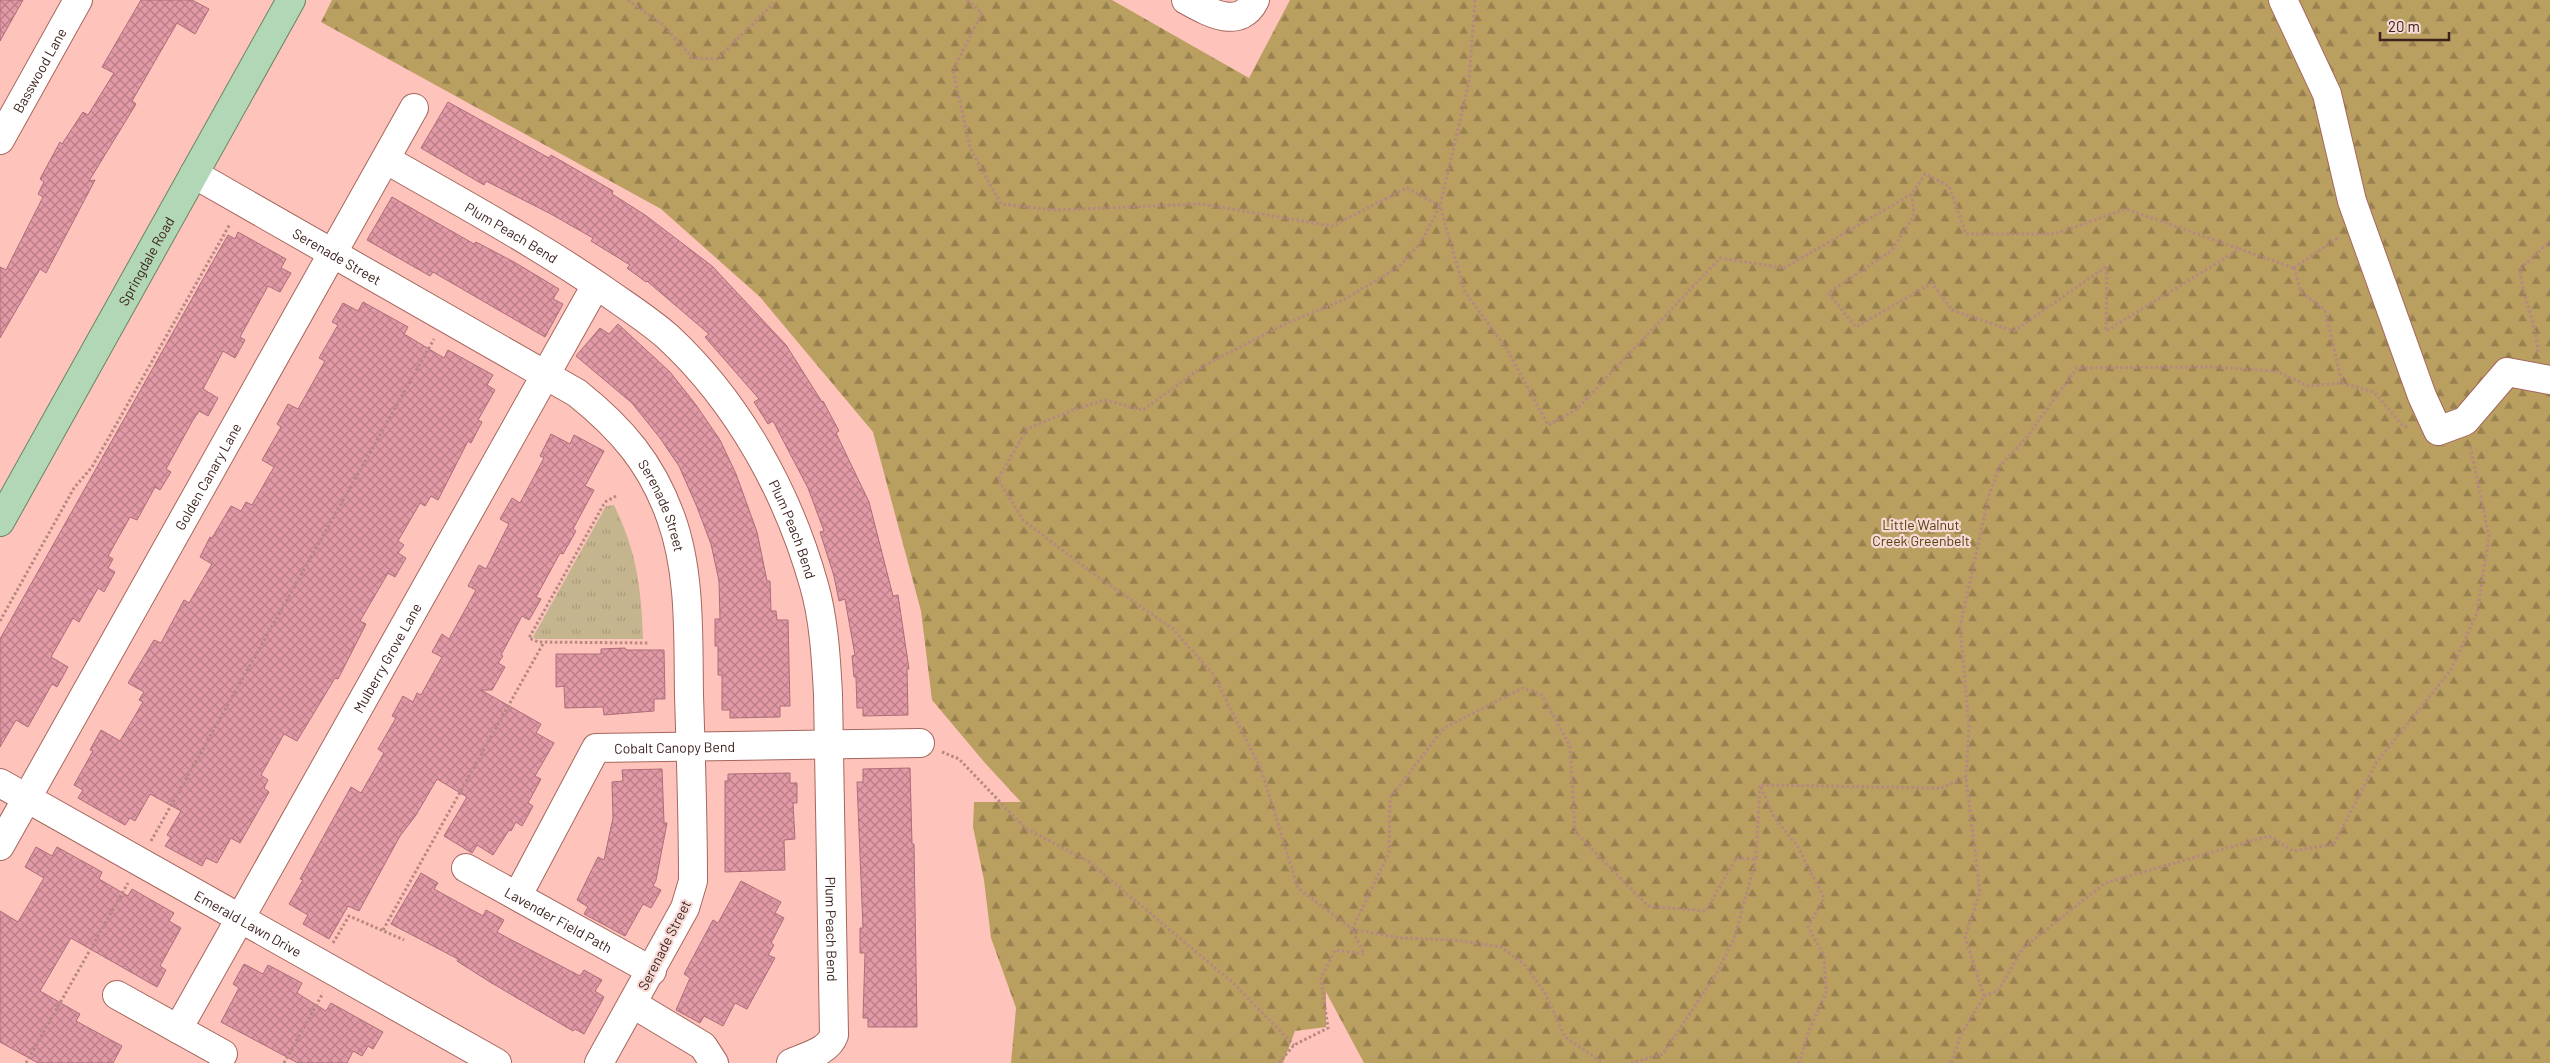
<svg xmlns="http://www.w3.org/2000/svg" width="2550" height="1063" font-family="Barlow,sans-serif">
<style>
.grass{fill:url(#grass-tufts)}
.forest{fill:url(#forest-firs)}
.building{fill:url(#building-cross-hatch);stroke:#ae6c79}
.lines{fill:none;stroke-linecap:round;stroke-linejoin:round}
.minor-casing{stroke:#a6665d;stroke-width:30}
.major-casing{stroke:#678661;stroke-width:30}
.path{stroke:#b78882;stroke-width:3;stroke-dasharray:2.5 2.5;stroke-linecap:butt}
.minor{stroke:#fff;stroke-width:28}
.major{stroke:#b1d7b6;stroke-width:28}
.labels{text-anchor:middle;dominant-baseline:central;stroke-width:4.5;stroke-linejoin:round;paint-order:stroke}
.street-label{font-size:14px;fill:#3d221e;stroke:#f7d9d5}
.park-label{font-size:14px;fill:#54410e;stroke:#f7d9d5}
</style>
<defs>
<pattern id="grass-tufts" width="24" height="20" patternUnits="userSpaceOnUse" patternTransform="scale(1.25)"><rect width="24" height="20" fill="#c5b58e"/><path d="M3 7l-1-3M5 7V3M7 7l1-3M15 17l-1-3M17 17v-4M19 17l1-3" fill="none" stroke="#aa9b7a"/></pattern>
<pattern id="forest-firs" width="22" height="20" patternUnits="userSpaceOnUse" patternTransform="scale(1.25)"><rect width="22" height="20" fill="#b99f60"/><path d="M5 1l3.5 6h-7zM16 11l3.5 6h-7z" fill="#98814f"/></pattern>
<pattern id="building-cross-hatch" width="8" height="8" patternUnits="userSpaceOnUse" patternTransform="scale(1.25)"><rect width="8" height="8" fill="#e29aa6"/><path d="M0 0l8 8M0 8l8-8" fill="none" stroke="#b87d87"/></pattern>
</defs>
<rect width="100%" height="100%" fill="#fec4bc"/>
<path class="grass" d="M 614,505 C 637,553 641,586 643,639 L 536,639 L 533,637 L 606,506 Z"/>
<path class="forest" d="M 332,0 L 1112,0 L 1249,78 L 1290,0 L 2550,0 L 2550,1063 L 1364,1063 L 1326,992 L 1326,1027 L 1295,1031 L 1283,1063 L 1011,1063 L 1016,1008 L 991,938 L 984,880 L 973,827 L 974,802 L 1021,802 L 985,763 L 932,700 L 921,611 L 873,432 L 760,297 L 661,209 L 321,22 Z"/>
<g class="building">
<path d="M 0,0 L 23,0 L 0,41 Z"/>
<path d="M 141,0 L 192,0 L 209,9 L 195,34 L 177,23 L 132,101 L 136,104 L 89,181 L 95,180 L 46,273 L 40,269 L 0,338 L 0,267 L 6,270 L 43,197 L 38,194 L 44,182 L 40,179 L 60,142 L 62,144 L 83,112 L 88,115 L 114,73 L 102,67 Z"/>
<path d="M 448,102 L 549,158 L 551,155 L 613,191 L 612,194 L 645,215 L 712,266 L 786,345 L 822,402 L 823,401 L 839,431 L 836,433 L 869,502 L 893,596 L 898,595 L 909,669 L 907,669 L 908,715 L 863,716 L 863,708 L 857,708 L 856,677 L 854,677 L 852,656 L 855,655 L 845,599 L 839,601 L 834,576 L 820,532 L 824,531 L 808,488 L 773,421 L 768,424 L 754,402 L 759,399 L 705,337 L 709,334 L 647,281 L 646,282 L 627,268 L 630,265 L 591,241 L 593,238 L 551,214 L 486,181 L 484,185 L 421,148 Z"/>
<path d="M 392,197 L 474,244 L 476,242 L 514,262 L 559,289 L 553,299 L 563,304 L 545,337 L 433,272 L 430,276 L 367,240 Z"/>
<path d="M 238,232 L 286,259 L 281,268 L 291,273 L 280,292 L 268,286 L 240,337 L 245,340 L 235,358 L 223,351 L 203,389 L 218,398 L 208,416 L 199,411 L 193,420 L 166,469 L 171,472 L 160,490 L 155,487 L 137,520 L 130,517 L 108,556 L 113,559 L 108,568 L 115,572 L 104,592 L 98,588 L 79,622 L 73,618 L 51,657 L 68,667 L 57,687 L 52,684 L 28,727 L 16,720 L 0,747 L 0,639 L 228,235 L 235,239 Z"/>
<path d="M 363,302 L 408,327 L 404,334 L 444,358 L 448,350 L 493,375 L 487,385 L 495,390 L 478,420 L 482,422 L 471,443 L 468,441 L 438,500 L 431,496 L 425,506 L 420,503 L 398,541 L 404,545 L 398,553 L 406,558 L 395,577 L 388,573 L 360,621 L 366,624 L 338,679 L 335,678 L 297,741 L 284,734 L 261,775 L 268,780 L 264,788 L 269,792 L 240,843 L 231,838 L 217,863 L 206,858 L 202,866 L 165,846 L 171,837 L 167,835 L 181,811 L 150,794 L 135,821 L 130,818 L 125,825 L 78,798 L 83,790 L 74,785 L 93,751 L 90,750 L 101,730 L 120,741 L 143,702 L 139,700 L 144,692 L 128,683 L 154,640 L 161,643 L 184,600 L 189,603 L 212,564 L 200,557 L 210,537 L 212,538 L 231,506 L 241,511 L 246,502 L 252,505 L 274,467 L 262,460 L 281,427 L 277,424 L 288,404 L 298,409 L 325,361 L 319,358 L 338,325 L 332,322 L 343,303 L 358,311 Z"/>
<path d="M 618,324 L 670,372 L 696,405 L 720,440 L 736,474 L 757,532 L 767,581 L 770,581 L 771,611 L 776,611 L 777,620 L 788,620 L 790,706 L 780,706 L 780,717 L 730,718 L 730,710 L 722,710 L 722,675 L 718,675 L 718,646 L 715,646 L 715,619 L 720,619 L 719,581 L 711,544 L 697,507 L 679,466 L 660,438 L 632,403 L 576,356 L 600,328 L 609,334 Z"/>
<path d="M 551,434 L 570,444 L 574,435 L 604,451 L 585,486 L 594,490 L 573,529 L 576,531 L 563,554 L 560,553 L 536,597 L 541,599 L 529,620 L 522,616 L 501,655 L 503,656 L 498,663 L 505,667 L 492,690 L 481,690 L 541,724 L 536,733 L 554,743 L 535,776 L 541,779 L 528,803 L 533,806 L 522,826 L 516,822 L 511,831 L 509,830 L 493,855 L 477,845 L 472,853 L 444,836 L 467,797 L 437,779 L 416,815 L 400,836 L 359,911 L 348,906 L 329,939 L 303,924 L 308,915 L 289,904 L 303,880 L 300,879 L 351,787 L 361,793 L 384,753 L 378,749 L 396,718 L 392,716 L 403,696 L 413,702 L 417,693 L 421,695 L 442,657 L 432,652 L 442,634 L 449,639 L 476,590 L 468,586 L 479,565 L 486,569 L 509,524 L 500,519 L 512,498 L 520,503 L 544,458 L 540,456 Z"/>
<path d="M 625,648 L 626,650 L 664,650 L 665,699 L 654,699 L 654,711 L 604,715 L 603,707 L 565,708 L 564,686 L 556,687 L 556,654 L 601,654 L 601,649 Z"/>
<path d="M 910,768 L 912,844 L 914,844 L 917,1027 L 868,1027 L 868,1018 L 863,1018 L 865,953 L 860,953 L 860,928 L 863,928 L 857,782 L 863,782 L 863,769 Z"/>
<path d="M 662,769 L 664,823 L 667,823 L 656,880 L 653,886 L 661,890 L 651,908 L 643,904 L 625,936 L 584,914 L 588,907 L 577,900 L 598,857 L 604,860 L 613,818 L 612,782 L 623,781 L 622,770 Z"/>
<path d="M 790,773 L 790,783 L 797,783 L 797,803 L 793,803 L 795,839 L 784,840 L 785,870 L 725,872 L 725,781 L 728,781 L 728,774 Z"/>
<path d="M 36,847 L 52,856 L 57,847 L 102,872 L 99,879 L 128,896 L 132,889 L 174,913 L 169,921 L 181,928 L 160,966 L 166,970 L 157,987 L 71,938 L 40,991 L 80,1014 L 76,1021 L 122,1046 L 113,1063 L 38,1063 L 0,1042 L 0,911 L 18,922 L 44,878 L 25,867 Z"/>
<path d="M 421,873 L 438,883 L 434,889 L 483,916 L 486,910 L 504,920 L 497,932 L 506,937 L 580,976 L 584,970 L 602,980 L 595,991 L 604,997 L 584,1034 L 575,1029 L 573,1031 L 490,982 L 457,961 L 458,959 L 391,924 Z"/>
<path d="M 741,881 L 781,902 L 775,913 L 784,918 L 771,943 L 774,945 L 768,955 L 775,958 L 747,1009 L 735,1003 L 723,1026 L 704,1016 L 700,1023 L 676,1010 L 690,978 L 684,974 L 713,920 L 718,923 Z"/>
<path d="M 244,964 L 263,974 L 268,965 L 302,983 L 297,993 L 326,1011 L 331,1003 L 383,1032 L 373,1049 L 368,1046 L 362,1056 L 353,1051 L 347,1063 L 298,1063 L 221,1022 L 239,988 L 233,984 Z"/>
</g>
<g class="lines">
<g class="minor-casing">
<g id="minor">
<path d="M 1186,0 C 1208,12 1240,31 1255,0"/>
<path d="M 2283,0 L 2327,94 L 2352,201 L 2422,396 L 2438,431 L 2465,421 L 2507,372 L 2550,380"/>
<path id="s1" d="M 0,140 L 78,0"/>
<path id="s2" d="M 387,160 C 460,202 534,242 604,290 C 625,305 649,320 668,337 C 739,403 788,493 814,585 C 824,620 826,658 828,694 L 834,1035 C 828,1052 806,1056 791,1063"/>
<path id="s3" d="M 194,174 L 577,393 C 622,429 652,464 671,518 C 691,573 688,638 689,695 C 691,757 693,819 693,881 L 685,908 L 599,1063"/>
<path id="s4" d="M 0,783 L 497,1063"/>
<path id="s5" d="M 0,846 L 414,108"/>
<path id="s6" d="M 466,868 L 652,971"/>
<path id="s7" d="M 518,895 L 596,748 L 920,743"/>
<path d="M 117,995 L 223,1054"/>
<path d="M 633,1004 L 703,1046 L 714,1063"/>
<path id="s8" d="M 178,1029 L 596,285"/>
</g>
</g>
<g class="major-casing">
<g id="major">
<path id="s9" d="M 0,522 L 291,0"/>
</g>
</g>
<g class="path">
<path d="M 628,0 L 663,25 L 693,58 L 717,59 L 774,3"/>
<path d="M 967,0 L 982,13 L 953,70 L 970,148 L 1001,204 L 1055,210 L 1202,204 L 1332,226 L 1407,188 L 1440,206 L 1465,292 L 1507,349 L 1548,425 L 1576,410 L 1720,258 L 1784,268 L 1912,194 L 1925,174 L 1949,186 L 1966,234 L 2054,234 L 2126,209 L 2240,249"/>
<path d="M 1475,0 L 1469,82 L 1440,206 L 1421,242 L 1399,267 L 1343,300 L 1287,323 L 1205,365 L 1143,410 L 1104,400 L 1073,410 L 1027,429 L 998,479 L 1023,520 L 1091,572 L 1172,628 L 1213,674 L 1261,769 L 1298,888 L 1352,929 L 1401,938 L 1455,940 L 1501,947 L 1524,964 L 1545,993 L 1565,1037 L 1603,1063"/>
<path d="M 1912,194 L 1914,216 L 1891,251 L 1828,293 L 1856,327 L 1932,283 L 1952,310 L 2014,331 L 2107,266 L 2106,331 L 2240,249 L 2294,268"/>
<path d="M 2294,268 L 2301,292 L 2325,310 L 2342,383"/>
<path d="M 2294,268 L 2339,237"/>
<path d="M 2538,352 C 2536,324 2523,298 2520,269 L 2550,241"/>
<path d="M 616,496 L 605,502 L 529,638 L 538,642 L 648,643"/>
<path d="M 0,621 L 74,488 L 92,467 L 230,224"/>
<path d="M 942,752 L 959,759 L 1025,828 L 1088,861 L 1232,982 L 1294,1045"/>
<path d="M 1761,787 L 1774,817 L 1798,847 L 1824,898 L 1808,927 L 1824,955 L 1826,993 L 1810,1028 L 1799,1063"/>
<path d="M 151,841 L 434,339"/>
<path d="M 383,930 L 544,642"/>
<path d="M 333,943 L 349,916 L 404,940"/>
<path d="M 1984,996 L 1965,937 L 1980,892 L 1966,777 L 1969,726 L 1960,627 L 1989,495 L 2000,466 L 2026,438 L 2077,368 L 2212,367 L 2276,371 L 2308,386 L 2342,383 L 2374,392 L 2403,426 L 2408,427"/>
<path d="M 26,1063 L 128,883"/>
<path d="M 284,1063 L 323,993"/>
<path d="M 1279,1063 L 1294,1045 L 1328,1028 L 1321,978 L 1335,950 L 1364,954 L 1352,929 L 1389,853 L 1390,798 L 1444,728 L 1523,688 L 1542,695 L 1570,746 L 1575,832 L 1648,906 L 1706,911 L 1736,858 L 1756,859 L 1760,785 L 1941,788 L 1966,777"/>
<path d="M 1631,1063 L 1663,1054 L 1718,971 L 1735,936 L 1756,859"/>
<path d="M 1951,1063 L 1960,1037 L 1984,996 L 1998,991 L 2023,948 L 2105,883 L 2269,836 L 2293,851 L 2334,844 L 2376,763 L 2451,670 L 2477,613 L 2489,536 L 2470,445"/>
</g>
<use href="#minor" class="minor"/>
<use href="#major" class="major"/>
</g>
<g class="labels">
<g class="street-label">
<text stroke="none"><textPath href="#s1" startOffset="80">Basswood Lane</textPath></text>
<text stroke="none"><textPath href="#s2" startOffset="144">Plum Peach Bend</textPath></text>
<text stroke="none"><textPath href="#s3" startOffset="165">Serenade Street</textPath></text>
<text stroke="none"><textPath href="#s9" startOffset="299">Springdale Road</textPath></text>
<text stroke="none"><textPath href="#s5" startOffset="424">Golden Canary Lane</textPath></text>
<text stroke="none"><textPath href="#s3" startOffset="585">Serenade Street</textPath></text>
<text stroke="none"><textPath href="#s2" startOffset="564">Plum Peach Bend</textPath></text>
<text stroke="none"><textPath href="#s8" startOffset="426">Mulberry Grove Lane</textPath></text>
<text stroke="none"><textPath href="#s7" startOffset="245">Cobalt Canopy Bend</textPath></text>
<text stroke="none"><textPath href="#s6" startOffset="106">Lavender Field Path</textPath></text>
<text stroke="none"><textPath href="#s4" startOffset="285">Emerald Lawn Drive</textPath></text>
<text stroke="none"><textPath href="#s2" startOffset="969">Plum Peach Bend</textPath></text>
<text transform="translate(664 945) rotate(-63)">Serenade Street</text>
</g>
<g class="park-label">
<text x="1921" y="524">Little Walnut<tspan x="1921" dy="16">Creek Greenbelt</tspan></text>
</g>
</g>
<path d="M2380 32v8h69v-8" fill="none" stroke="#3d221e" stroke-width="2.5"/>
<text x="2388" y="32" font-size="15" fill="#3d221e" stroke="#f7d9d5" stroke-width="4" paint-order="stroke">20 m</text>
</svg>
